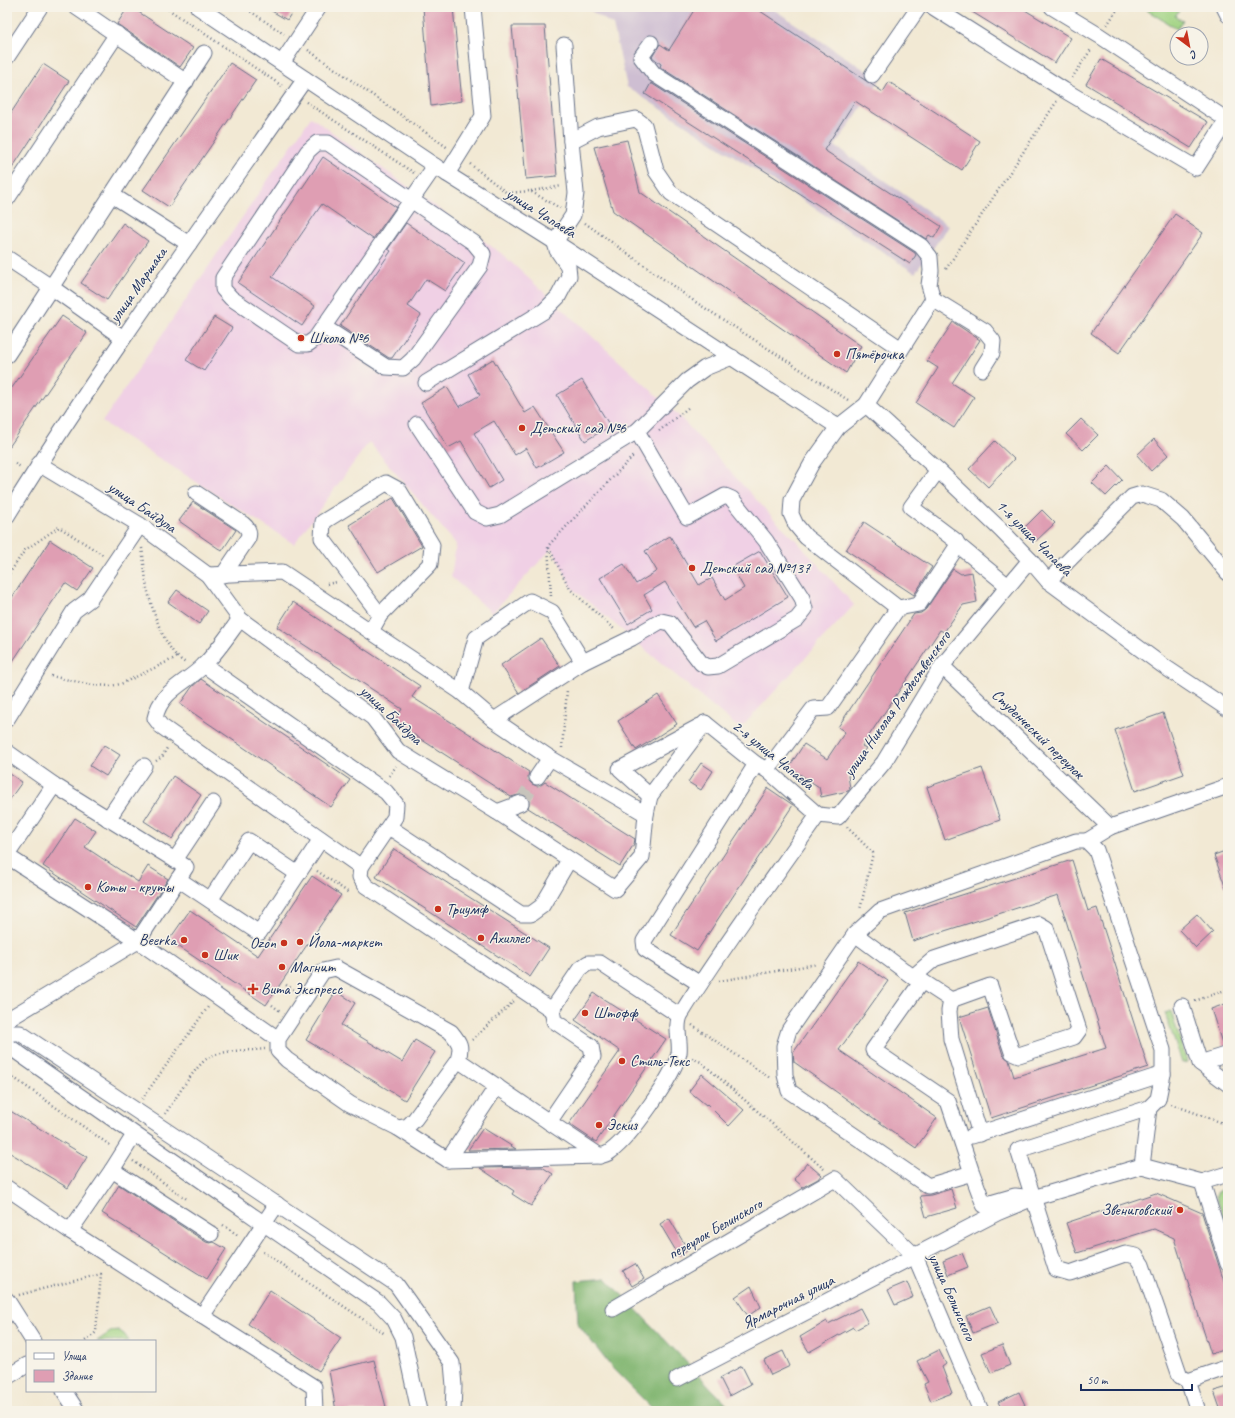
<svg xmlns="http://www.w3.org/2000/svg" width="1235" height="1418" font-family="Caveat,sans-serif">
<style>
.built{fill:#f0d0e5}
.industrial{fill:#cebed2}
.green{fill:#a0d382;stroke:#5e8170}
.forest{fill:#80b570;stroke:#4e7267}
.building{fill:#df9eb3}
.lines{fill:none;stroke-linecap:round;stroke-linejoin:round}
.minor-tunnel{stroke:#c7c4bc;stroke-width:15;stroke-dasharray:15 8;stroke-linecap:butt}
.minor-casing{stroke:#667087;stroke-width:17}
.path{stroke:#667087;stroke-width:2.5;stroke-dasharray:1 3;stroke-linecap:butt}
.minor{stroke:#fff;stroke-width:15}
.poi-dot{fill:#c8321e;stroke:#f7f3e8;stroke-width:1.5}
.labels{text-anchor:middle;dominant-baseline:central;stroke-width:3;stroke-linejoin:round;paint-order:stroke}
.street-label{font-size:16px;fill:#1b2f5e;stroke:#f7f3e8}
.poi-label{font-size:16px;fill:#1b2f5e;stroke:#f7f3e8;text-anchor:start}
</style>
<rect width="100%" height="100%" fill="#f7f3e8"/>
<filter id="ink" filterUnits="userSpaceOnUse"><feTurbulence type="fractalNoise" baseFrequency=".025" numOctaves="2"/><feDisplacementMap in="SourceGraphic" scale="8" xChannelSelector="R" yChannelSelector="G"/><feConvolveMatrix kernelMatrix="1 2 1 2 8 2 1 2 1" color-interpolation-filters="sRGB"/></filter>
<filter id="wash" filterUnits="userSpaceOnUse"><feTurbulence type="fractalNoise" baseFrequency=".012" numOctaves="4" result="noise"/><feDisplacementMap in="SourceGraphic" scale="16" xChannelSelector="R" yChannelSelector="G"/><feGaussianBlur stdDeviation="0.9" result="paint"/><feColorMatrix in="noise" values="0 0 0 0 0 0 0 0 0 0 0 0 0 0 0 0 0 1.4 0 .05"/><feComposite in="paint" operator="in"/></filter>
<g filter="url(#wash)">
<rect width="100%" height="100%" fill="#f2e9d4"/>
<path class="built" d="M 311,117 L 502,254 L 678,415 L 777,522 L 794,538 L 854,605 L 740,729 L 573,589 L 552,548 L 492,613 L 451,577 L 456,544 L 369,442 L 294,544 L 102,422 Z"/>
<path class="industrial" d="M 585,7 L 770,7 L 880,80 L 835,146 L 949,226 L 915,273 L 627,87 L 613,25 Z"/>
<g class="green">
<path d="M 1146,7 L 1182,7 L 1175,16 L 1183,21 L 1177,29 L 1148,11 Z"/>
<path d="M 1171,1011 L 1187,1062 L 1182,1063 L 1165,1013 Z"/>
<path d="M 1228,1188 L 1228,1232 L 1216,1196 L 1218,1191 Z"/>
<path d="M 118,1330 L 124,1334 L 129,1341 L 97,1341 L 112,1331 Z"/>
</g>
<path class="forest" d="M 606,1278 L 733,1411 L 655,1411 L 612,1368 L 578,1324 L 576,1281 Z"/>
<g id="blocks">
<g class="building">
<path d="M 128,7 L 131,7 L 193,48 L 180,67 L 117,24 Z"/>
<path d="M 265,7 L 295,7 L 287,20 Z"/>
<path d="M 423,7 L 453,7 L 462,101 L 431,106 Z"/>
<path d="M 696,7 L 754,7 L 883,92 L 889,82 L 980,141 L 962,170 L 855,101 L 824,150 L 941,226 L 934,238 L 929,235 L 926,239 L 660,67 L 661,64 L 652,57 L 660,44 L 669,50 Z"/>
<path d="M 964,7 L 1020,7 L 1071,38 L 1055,63 Z"/>
<path d="M 512,26 L 545,26 L 557,176 L 526,179 Z"/>
<path d="M 1101,59 L 1208,122 L 1191,148 L 1086,84 Z"/>
<path d="M 230,63 L 256,80 L 169,207 L 143,190 Z"/>
<path d="M 43,64 L 69,81 L 7,176 L 7,119 Z"/>
<path d="M 651,83 L 915,253 L 916,255 L 910,264 L 645,94 Z"/>
<path d="M 627,140 L 640,192 L 861,346 L 846,373 L 613,211 L 594,147 Z"/>
<path d="M 323,157 L 396,207 L 373,239 L 322,204 L 272,277 L 315,306 L 302,326 L 238,283 Z"/>
<path d="M 1175,214 L 1203,233 L 1119,353 L 1091,333 Z"/>
<path d="M 123,223 L 148,241 L 107,300 L 81,283 Z"/>
<path d="M 406,223 L 465,263 L 445,291 L 426,279 L 408,306 L 421,315 L 392,358 L 389,358 L 340,326 L 391,251 L 388,249 Z"/>
<path d="M 62,316 L 87,333 L 7,450 L 7,395 Z"/>
<path d="M 214,317 L 232,328 L 204,371 L 186,360 Z"/>
<path d="M 953,322 L 980,340 L 952,383 L 974,397 L 954,428 L 916,403 L 938,368 L 927,361 Z"/>
<path d="M 493,359 L 525,413 L 535,407 L 564,452 L 537,468 L 526,448 L 515,455 L 494,421 L 474,433 L 502,480 L 489,488 L 461,441 L 448,448 L 421,403 L 447,387 L 459,407 L 480,395 L 468,374 Z"/>
<path d="M 582,380 L 610,426 L 585,441 L 557,395 Z"/>
<path d="M 1081,419 L 1098,435 L 1083,450 L 1066,434 Z"/>
<path d="M 1154,439 L 1168,455 L 1151,471 L 1137,455 Z"/>
<path d="M 995,441 L 1014,459 L 988,487 L 969,469 Z"/>
<path d="M 1109,466 L 1122,480 L 1106,496 L 1092,483 Z"/>
<path d="M 393,498 L 422,546 L 378,572 L 349,525 Z"/>
<path d="M 193,502 L 236,530 L 222,551 L 179,521 Z"/>
<path d="M 1042,510 L 1055,523 L 1036,541 L 1024,528 Z"/>
<path d="M 864,522 L 932,567 L 914,595 L 846,550 Z"/>
<path d="M 670,536 L 699,585 L 712,578 L 725,600 L 744,588 L 732,567 L 760,551 L 788,597 L 716,641 L 704,621 L 693,627 L 665,582 L 644,595 L 652,609 L 628,624 L 600,578 L 624,564 L 636,584 L 657,571 L 645,551 Z"/>
<path d="M 50,540 L 93,568 L 77,591 L 65,583 L 7,670 L 7,605 Z"/>
<path d="M 953,569 L 961,574 L 972,572 L 977,602 L 963,605 L 944,632 L 940,630 L 862,746 L 866,748 L 848,776 L 850,788 L 848,791 L 821,797 L 819,787 L 789,767 L 804,744 L 827,759 L 845,732 L 838,727 L 914,614 L 921,613 L 926,609 Z"/>
<path d="M 177,590 L 208,611 L 199,624 L 168,602 Z"/>
<path d="M 293,602 L 420,686 L 412,697 L 529,772 L 528,776 L 529,781 L 532,784 L 537,786 L 541,785 L 545,782 L 635,839 L 634,844 L 620,866 L 528,808 L 530,800 L 526,796 L 522,794 L 511,797 L 394,722 L 402,709 L 277,627 Z"/>
<path d="M 541,638 L 560,666 L 519,693 L 501,665 Z"/>
<path d="M 201,679 L 350,780 L 331,807 L 180,704 L 192,687 Z"/>
<path d="M 658,695 L 677,724 L 636,750 L 618,721 Z"/>
<path d="M 1163,713 L 1184,774 L 1135,791 L 1115,730 Z"/>
<path d="M 104,745 L 120,755 L 106,776 L 90,766 Z"/>
<path d="M 701,763 L 713,771 L 701,790 L 688,782 Z"/>
<path d="M 982,768 L 1000,820 L 945,840 L 927,787 Z"/>
<path d="M 7,772 L 22,782 L 7,803 Z"/>
<path d="M 173,776 L 201,795 L 172,839 L 144,821 Z"/>
<path d="M 768,788 L 793,805 L 697,951 L 671,935 Z"/>
<path d="M 75,818 L 96,831 L 85,847 L 138,882 L 148,866 L 168,879 L 136,927 L 43,866 Z"/>
<path d="M 394,849 L 549,948 L 530,977 L 376,877 Z"/>
<path d="M 1228,850 L 1228,889 L 1226,889 L 1214,855 Z"/>
<path d="M 1072,860 L 1088,911 L 1097,908 L 1148,1067 L 991,1118 L 959,1017 L 988,1008 L 1003,1055 L 1009,1060 L 1014,1077 L 1106,1048 L 1058,895 L 913,941 L 905,913 Z"/>
<path d="M 312,876 L 341,895 L 266,1005 L 169,940 L 190,910 L 258,956 Z"/>
<path d="M 1197,914 L 1213,932 L 1196,948 L 1179,930 Z"/>
<path d="M 858,961 L 888,981 L 839,1050 L 937,1118 L 916,1148 L 794,1062 L 793,1053 Z"/>
<path d="M 336,991 L 355,1003 L 341,1025 L 402,1062 L 415,1040 L 435,1052 L 405,1100 L 306,1040 Z"/>
<path d="M 594,993 L 666,1039 L 596,1142 L 569,1124 L 620,1051 L 575,1020 Z"/>
<path d="M 1228,1003 L 1228,1045 L 1223,1046 L 1211,1009 Z"/>
<path d="M 702,1074 L 744,1110 L 729,1126 L 707,1104 L 706,1105 L 689,1091 Z"/>
<path d="M 7,1109 L 87,1157 L 68,1188 L 7,1151 Z"/>
<path d="M 483,1128 L 516,1149 L 468,1150 Z"/>
<path d="M 807,1163 L 821,1175 L 818,1179 L 803,1187 L 794,1179 Z"/>
<path d="M 542,1167 L 553,1174 L 531,1206 L 512,1194 L 514,1191 L 480,1168 Z"/>
<path d="M 119,1185 L 206,1242 L 210,1243 L 214,1242 L 226,1249 L 207,1279 L 102,1213 Z"/>
<path d="M 951,1189 L 957,1208 L 926,1217 L 920,1196 L 931,1195 Z"/>
<path d="M 1156,1193 L 1202,1213 L 1228,1294 L 1228,1348 L 1211,1354 L 1174,1238 L 1154,1229 L 1077,1253 L 1066,1223 Z"/>
<path d="M 669,1218 L 688,1250 L 679,1256 L 660,1224 Z"/>
<path d="M 962,1253 L 968,1267 L 948,1275 L 943,1261 Z"/>
<path d="M 635,1264 L 644,1279 L 632,1286 L 623,1271 Z"/>
<path d="M 907,1282 L 913,1297 L 895,1305 L 888,1290 Z"/>
<path d="M 751,1286 L 761,1307 L 748,1316 L 735,1297 Z"/>
<path d="M 270,1290 L 341,1338 L 319,1371 L 248,1324 Z"/>
<path d="M 990,1306 L 998,1323 L 973,1333 L 966,1316 Z"/>
<path d="M 860,1308 L 868,1323 L 855,1330 L 853,1327 L 809,1352 L 800,1337 L 827,1321 L 828,1324 Z"/>
<path d="M 1002,1345 L 1010,1365 L 991,1373 L 982,1353 Z"/>
<path d="M 939,1350 L 946,1364 L 942,1367 L 952,1393 L 931,1401 L 924,1384 L 928,1382 L 917,1361 Z"/>
<path d="M 783,1351 L 790,1366 L 771,1375 L 764,1360 Z"/>
<path d="M 374,1360 L 387,1411 L 336,1411 L 329,1371 Z"/>
<path d="M 742,1366 L 751,1384 L 729,1396 L 720,1378 Z"/>
<path d="M 1228,1387 L 1228,1411 L 1221,1411 L 1214,1391 Z"/>
<path d="M 1019,1392 L 1025,1405 L 1015,1411 L 1003,1411 L 998,1402 Z"/>
</g>
</g>
</g>
<g filter="url(#ink)">
<use href="#blocks" fill-opacity="0" stroke="#667087" stroke-width="1"/>
<g class="lines">
<path class="minor-tunnel" d="M 521,803 L 537,777"/>
<g class="minor-casing">
<g id="minor">
<path d="M 76,7 L 186,82"/>
<path d="M 198,7 L 447,174 L 555,242 L 838,427"/>
<path d="M 933,7 L 1064,90 L 1196,168 L 1227,120 L 1100,36 L 1052,7"/>
<path d="M 1224,7 L 1228,15"/>
<path d="M 651,43 L 641,57 L 654,74 L 921,246 L 930,257 L 931,271 L 929,285 L 933,299"/>
<path d="M 564,45 L 571,141"/>
<path d="M 7,57 L 40,7"/>
<path d="M 282,63 L 319,7"/>
<path d="M 872,75 L 919,7"/>
<path d="M 447,174 L 483,116 L 473,7"/>
<path d="M 112,195 L 189,244"/>
<path d="M 7,199 L 117,34"/>
<path d="M 555,242 L 573,215 L 576,193 L 571,141 L 598,127 L 636,119 L 644,125 L 656,171 L 671,193 L 901,349"/>
<path d="M 7,258 L 51,287 L 123,338"/>
<path d="M 324,327 L 386,367 L 403,368 L 413,359 L 480,266 L 483,254 L 474,243 L 328,143 L 317,143 L 308,151 L 223,278 L 223,289 L 231,298 L 299,344 L 308,344 L 315,339 L 435,166"/>
<path d="M 7,355 L 204,53"/>
<path d="M 426,383 L 544,311 L 558,297 L 569,276 L 568,266 L 557,250 L 555,243"/>
<path d="M 866,405 L 938,470 L 1001,530 L 1030,560 L 1048,581 L 1162,665 L 1228,709"/>
<path d="M 417,424 L 475,512 L 487,518 L 500,515 L 637,431"/>
<path d="M 39,464 L 140,525 L 208,575 L 240,619 L 373,718 L 398,751 L 497,812 L 615,889 L 642,857 L 646,814 L 650,796 L 705,723"/>
<path d="M 938,470 L 911,507 L 956,541 L 958,545"/>
<path d="M 196,493 L 243,524 C 248,528 250,532 248,538 L 223,575"/>
<path d="M 7,516 C 100,366 204,223 305,79"/>
<path d="M 208,575 L 282,572 L 461,692 L 494,720 L 550,758 L 646,814"/>
<path d="M 1048,581 L 1132,497 L 1142,494 L 1161,500 L 1183,519 L 1228,573"/>
<path d="M 898,608 L 806,537 L 796,525 L 791,514 L 792,500 L 801,483 L 812,463 L 838,427 L 866,405 L 933,299 L 985,331 L 993,341 L 992,353 L 982,369"/>
<path d="M 240,619 C 229,634 218,651 204,665 C 187,683 161,690 155,718 L 161,726 L 361,867 L 360,877 L 366,886 L 552,1010"/>
<path d="M 371,631 L 380,615 L 430,564 L 432,545 L 399,490 L 386,483 L 323,522 L 322,538 L 380,615"/>
<path d="M 204,665 L 386,792 L 396,804 L 395,817 L 361,867"/>
<path d="M 942,666 L 1110,827"/>
<path d="M 461,692 L 476,638 L 530,601 L 552,612 L 583,662"/>
<path d="M 7,719 L 74,611 L 90,599 L 140,525"/>
<path d="M 494,720 L 583,662 L 632,638 L 661,621 L 670,623 L 701,663 L 708,667 L 718,666 L 797,619 L 805,609 L 802,598 L 766,541 L 732,499 L 725,496 L 687,517 L 637,431 L 687,381 L 705,368 L 732,357"/>
<path d="M 705,723 L 756,764 L 767,770 L 818,815"/>
<path d="M 7,752 L 54,785 L 186,867 L 138,941 L 7,856"/>
<path d="M 767,770 L 813,709 L 828,708 L 898,608 L 919,604 L 958,545 L 1008,586"/>
<path d="M 537,777 L 550,758"/>
<path d="M 650,796 L 620,769 L 700,726"/>
<path d="M 497,812 L 521,803"/>
<path d="M 818,815 L 838,817 L 884,762 L 942,666 L 1030,560"/>
<path d="M 108,819 L 144,766"/>
<path d="M 389,827 L 521,914 L 531,914 L 542,906 L 569,860"/>
<path d="M 1087,841 L 1110,827 L 1228,786"/>
<path d="M 7,855 L 54,785"/>
<path d="M 175,860 L 213,803"/>
<path d="M 178,879 L 259,933 L 321,839"/>
<path d="M 210,900 L 249,841 L 298,874"/>
<path d="M 855,934 L 880,911 L 1076,841 L 1087,841 L 1096,850 L 1163,1050 L 1163,1074 L 1158,1099 L 1149,1108 L 1018,1150 L 1056,1269 L 1070,1273 L 1125,1254 L 1136,1256 L 1142,1265 L 1180,1376 L 1188,1381 L 1228,1367"/>
<path d="M 913,977 L 934,959 L 1039,924 L 1046,928 L 1079,1030 L 1074,1037 L 1019,1055 L 1012,1052 L 990,986 L 951,1000 L 949,1011 L 951,1039 L 980,1134"/>
<path d="M 922,981 L 951,1000"/>
<path d="M 700,984 L 645,949 L 644,941 L 756,764"/>
<path d="M 1182,1006 L 1200,1063 L 1228,1084"/>
<path d="M 680,1016 L 600,963 L 588,963 L 580,969 L 552,1010 L 554,1021 L 591,1046 L 593,1057 L 549,1122 L 600,1156 C 603,1155 608,1154 611,1151 C 630,1137 674,1076 679,1053 C 681,1040 674,1026 681,1014 C 723,946 772,881 818,815"/>
<path d="M 7,1020 L 138,941 L 278,1039"/>
<path d="M 7,1033 L 20,1033 L 396,1284 L 452,1363 L 454,1386 L 453,1411"/>
<path d="M 7,1045 C 130,1132 255,1217 379,1303 L 394,1319 L 403,1337 L 419,1411"/>
<path d="M 458,1060 C 462,1046 460,1043 451,1032 L 336,968 L 323,971 L 278,1039 L 278,1051 L 287,1060 L 350,1104 L 398,1128 L 408,1126 L 415,1119 L 458,1060 L 549,1122"/>
<path d="M 1200,1063 L 1228,1054"/>
<path d="M 398,1128 L 448,1160 L 600,1156"/>
<path d="M 972,1136 L 1163,1074"/>
<path d="M 448,1160 L 497,1086"/>
<path d="M 1142,1166 L 1149,1108"/>
<path d="M 112,1170 L 134,1135"/>
<path d="M 972,1173 L 928,1186 L 789,1091 L 785,1075 L 784,1046 L 789,1030 L 855,934 L 913,977 L 922,981 L 873,1050 L 948,1101 L 972,1173 L 984,1205 L 1015,1196 L 1033,1198"/>
<path d="M 1228,1174 L 1202,1182 L 1228,1264"/>
<path d="M 7,1188 L 70,1231 L 202,1316 L 277,1204"/>
<path d="M 70,1231 L 112,1170 L 211,1234"/>
<path d="M 7,1300 L 33,1341"/>
<path d="M 613,1309 L 835,1179 L 915,1256 L 981,1411"/>
<path d="M 202,1316 L 314,1387 L 315,1411"/>
<path d="M 7,1377 L 27,1365"/>
<path d="M 677,1379 L 997,1213 L 1033,1198 L 1142,1166 L 1202,1182"/>
<path d="M 1188,1381 L 1198,1411"/>
<path d="M 64,1391 L 77,1411"/>
</g>
</g>
<g class="path">
<path d="M 165,7 L 282,86"/>
<path d="M 244,7 L 284,34"/>
<path d="M 1107,25 L 1119,7"/>
<path d="M 308,50 L 448,148"/>
<path d="M 1072,78 L 1092,48"/>
<path d="M 306,102 L 414,173"/>
<path d="M 470,164 L 507,193 L 530,191 L 560,208"/>
<path d="M 531,191 L 562,186"/>
<path d="M 585,223 L 694,301 L 848,400"/>
<path d="M 946,269 L 1057,101"/>
<path d="M 659,431 L 689,407"/>
<path d="M 15,464 L 21,467"/>
<path d="M 142,548 C 144,561 145,575 147,588 C 152,609 165,653 186,663"/>
<path d="M 549,548 L 570,589 L 615,630"/>
<path d="M 7,577 L 25,550 L 59,527 L 103,555"/>
<path d="M 327,584 L 337,582"/>
<path d="M 551,596 L 548,546 L 634,455"/>
<path d="M 51,676 L 92,685 L 110,686 L 121,684 L 177,657"/>
<path d="M 562,748 L 567,690"/>
<path d="M 156,761 L 162,757 L 167,748"/>
<path d="M 389,776 L 396,766"/>
<path d="M 847,827 L 873,853 L 860,910"/>
<path d="M 317,871 L 349,893"/>
<path d="M 299,966 L 307,971"/>
<path d="M 719,981 L 817,964"/>
<path d="M 286,985 L 294,990"/>
<path d="M 1195,1001 L 1228,989"/>
<path d="M 272,1005 L 280,1011"/>
<path d="M 692,1025 L 770,1078"/>
<path d="M 472,1040 L 514,1001"/>
<path d="M 692,1058 L 701,1062 L 824,1169"/>
<path d="M 7,1073 L 111,1146"/>
<path d="M 142,1099 L 208,1007"/>
<path d="M 1171,1104 L 1228,1125"/>
<path d="M 165,1114 C 175,1100 194,1067 208,1058 C 223,1049 248,1051 265,1049"/>
<path d="M 133,1161 L 188,1200"/>
<path d="M 1225,1189 L 1228,1198"/>
<path d="M 223,1225 L 239,1236"/>
<path d="M 263,1252 L 385,1334"/>
<path d="M 19,1295 L 101,1274 L 96,1332 L 91,1337 L 85,1341"/>
</g>
<use href="#minor" class="minor"/>
</g>
</g>
<g class="poi-dot">
<circle cx="301" cy="338" r="4"/>
<circle cx="837" cy="354" r="4"/>
<circle cx="522" cy="428" r="4"/>
<circle cx="692" cy="568" r="4"/>
<circle cx="88" cy="887" r="4"/>
<circle cx="438" cy="909" r="4"/>
<circle cx="481" cy="938" r="4"/>
<circle cx="184" cy="940" r="4"/>
<circle cx="300" cy="942" r="4"/>
<circle cx="284" cy="943" r="4"/>
<circle cx="205" cy="955" r="4"/>
<circle cx="282" cy="967" r="4"/>
<path d="M251 983h4v4h4v4h-4v4h-4v-4h-4v-4h4z"/>
<circle cx="585" cy="1013" r="4"/>
<circle cx="622" cy="1061" r="4"/>
<circle cx="599" cy="1125" r="4"/>
<circle cx="1180" cy="1210" r="4"/>
</g>
<g class="labels">
<g class="street-label">
<text transform="translate(541 213) rotate(32)">улица Чапаева</text>
<text transform="translate(138 285) rotate(-55)">улица Маршака</text>
<text transform="translate(142 507) rotate(34)">улица Байдула</text>
<text transform="translate(1034 538) rotate(45)">1-я улица Чапаева</text>
<text transform="translate(897 704) rotate(-55)">улица Николая Рождественского</text>
<text transform="translate(391 715) rotate(43)">улица Байдула</text>
<text transform="translate(1038 734) rotate(44)">Студенческий переулок</text>
<text transform="translate(773 755) rotate(39)">2-я улица Чапаева</text>
<text transform="translate(715 1229) rotate(-30)">переулок Белинского</text>
<text transform="translate(952 1297) rotate(66)">улица Белинского</text>
<text transform="translate(788 1302) rotate(-27)">Ярмарочная улица</text>
</g>
<g class="poi-label">
<text x="309" y="338">Школа №6</text>
<text x="845" y="354">Пятёрочка</text>
<text x="530" y="428">Детский сад №6</text>
<text x="700" y="568">Детский сад №137</text>
<text x="96" y="887">Коты - круты</text>
<text x="446" y="909">Триумф</text>
<text x="489" y="938">Ахиллес</text>
<text x="176" y="940" text-anchor="end">Beerka</text>
<text x="308" y="942">Йола-маркет</text>
<text x="276" y="943" text-anchor="end">Ozon</text>
<text x="213" y="955">Шик</text>
<text x="290" y="967">Магнит</text>
<text x="261" y="989">Вита Экспресс</text>
<text x="593" y="1013">Штофф</text>
<text x="630" y="1061">Стиль-Текс</text>
<text x="607" y="1125">Эскиз</text>
<text x="1172" y="1210" text-anchor="end">Звениговский</text>
</g>
</g>
<rect width="1235" height="1418" fill="none" stroke="#f7f3e8" stroke-width="24"/>
<rect x="26" y="1340" width="130" height="52" fill="#f7f3e8" stroke="#9fa5b1"/>
<rect x="34" y="1353" width="20" height="6" fill="#ffffff" stroke="#9fa5b1"/>
<text x="62" y="1360" font-size="12" fill="#1b2f5e">Улица</text>
<rect x="34" y="1370" width="20" height="12" fill="#df9eb3" stroke="#9fa5b1"/>
<text x="62" y="1380" font-size="12" fill="#1b2f5e">Здание</text>
<g transform="translate(1189 46) rotate(148)"><circle r="19" fill="#f7f3e8" stroke="#9fa5b1"/>
<path d="M0-3L7 15L0 10L-7 15Z" fill="#c8321e"/>
<text y="-6" font-size="11" font-weight="bold" text-anchor="middle" fill="#1b2f5e">С</text>
</g>
<path d="M1081 1384v6h111v-6" fill="none" stroke="#1b2f5e" stroke-width="2"/>
<text x="1087" y="1384" font-size="12" fill="#1b2f5e" stroke="#f7f3e8" stroke-width="3" paint-order="stroke">50 m</text>
</svg>
